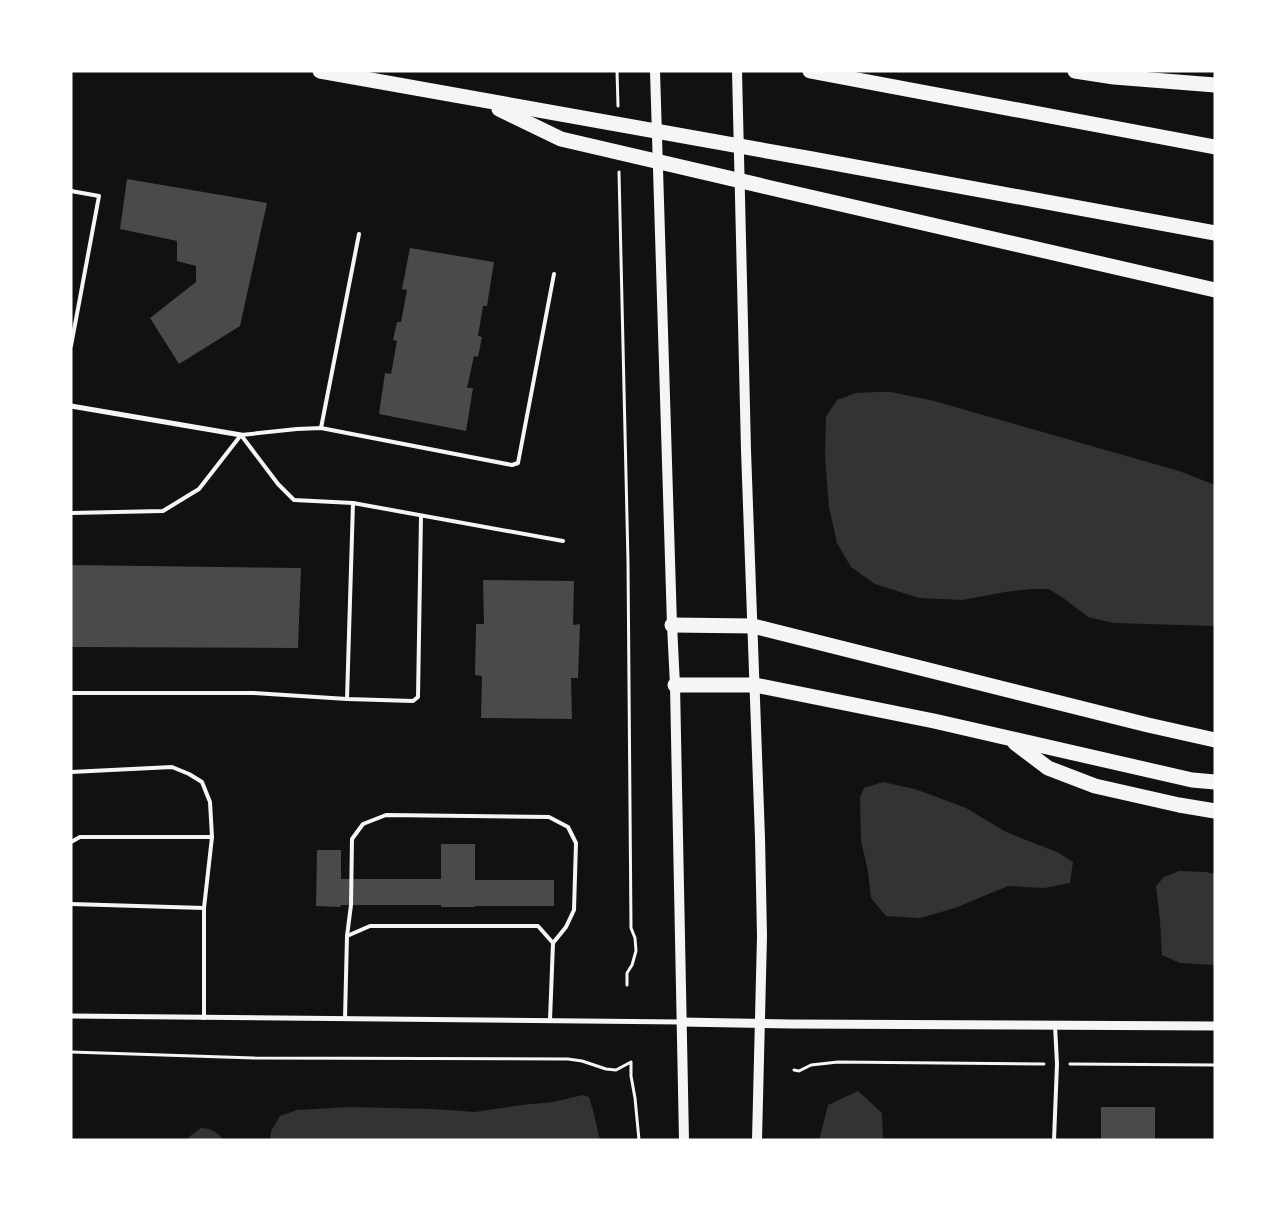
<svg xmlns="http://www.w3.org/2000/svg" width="1286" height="1211" font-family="Inter,sans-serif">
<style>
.water{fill:#333}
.building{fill:#4a4a4a}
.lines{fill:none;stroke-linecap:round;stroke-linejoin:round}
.path{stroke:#f5f5f5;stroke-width:3}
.service{stroke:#f5f5f5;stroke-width:4}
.minor{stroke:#f5f5f5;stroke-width:5}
.tertiary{stroke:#f5f5f5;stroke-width:9}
.secondary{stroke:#f5f5f5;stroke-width:10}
.motorway{stroke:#f5f5f5;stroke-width:15}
</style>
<rect width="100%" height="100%" fill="#111"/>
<g class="water">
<path d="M 877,392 L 891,392 L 934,401 L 1179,471 L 1215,485 L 1215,626 L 1114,623 L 1088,617 L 1066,600 L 1049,589 L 1031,589 L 1005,592 L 962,600 L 919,598 L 875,584 L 851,567 L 837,543 L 829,507 L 825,457 L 826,417 L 837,400 L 856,393 Z"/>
<path d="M 883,782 L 915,789 L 966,808 L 1006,832 L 1057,852 L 1073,862 L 1070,883 L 1044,888 L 1008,886 L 955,908 L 920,918 L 886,916 L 871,898 L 868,871 L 861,841 L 860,797 L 864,788 Z"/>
<path d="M 1179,871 L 1206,872 L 1215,874 L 1215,965 L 1180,963 L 1162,955 L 1160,921 L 1156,886 L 1164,877 Z"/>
<path d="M 858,1091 L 882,1113 L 883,1140 L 819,1140 L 828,1105 Z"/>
<path d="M 583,1095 L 589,1097 L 594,1114 L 600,1140 L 270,1140 L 271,1131 L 280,1116 L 297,1110 L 350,1107 L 433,1109 L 475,1112 L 522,1105 L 553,1102 Z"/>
<path d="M 201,1128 C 210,1128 218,1132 223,1140 L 185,1140 Z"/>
</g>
<g class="building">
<path d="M 127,179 L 267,203 L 240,326 L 179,364 L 150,318 L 196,282 L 196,266 L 177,261 L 177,241 L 120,229 Z"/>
<path d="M 410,248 L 494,262 L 487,306 L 483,306 L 478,336 L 482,337 L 478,357 L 474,356 L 467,388 L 473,388 L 466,431 L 379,414 L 385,373 L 391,374 L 397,341 L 393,340 L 397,322 L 401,322 L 407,290 L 402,289 Z"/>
<path d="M 71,565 L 301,568 L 298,648 L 71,647 Z"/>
<path d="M 483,580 L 574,581 L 573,625 L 580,624 L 578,678 L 571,678 L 572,719 L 481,718 L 482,676 L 475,675 L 476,628 L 476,624 L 484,624 Z"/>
<path d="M 441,844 L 475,844 L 475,880 L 554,880 L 554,906 L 475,906 L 475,907 L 441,907 L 441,905 L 340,905 L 341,907 L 316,906 L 317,850 L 341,850 L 341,879 L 441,879 Z"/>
<rect x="1101" y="1107" width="54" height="33"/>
</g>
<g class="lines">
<g class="path">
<path d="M 617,71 L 618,106"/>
<path d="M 619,172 L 628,562 L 631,928 L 635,938 L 636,951 L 632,965 L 627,973 L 627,985"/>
<path d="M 71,1052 L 254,1058 L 568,1059 L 582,1061 L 606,1069 L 616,1070 L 631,1062 L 631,1076 L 635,1098 L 639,1140"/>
<path d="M 1070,1064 L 1215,1065"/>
<path d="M 794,1070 L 799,1071 L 811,1065 L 838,1062 L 1044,1064"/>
</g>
<g class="service">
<path d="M 71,191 L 99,196 L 71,346"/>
<path d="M 321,428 L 359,234"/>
<path d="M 241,435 L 278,484 L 294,500 L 353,503 L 563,541"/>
<path d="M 353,503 L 347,699 L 413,701 L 418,697 L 421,516"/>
<path d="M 71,513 L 163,511 L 199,489 L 241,435 L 297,429 L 321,428 L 512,465 L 518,463 L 554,274"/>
<path d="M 71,693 L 254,693 L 347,699"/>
<path d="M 71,772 L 172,767 L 189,774 L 202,782 L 210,802 L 212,837 L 204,908 L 204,1018"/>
<path d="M 71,842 L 80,837 L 212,837"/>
<path d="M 71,904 L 204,908"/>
<path d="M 347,936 L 351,905 L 352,839 L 363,824 L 386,815 L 549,817 L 568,827 L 576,843 L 574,910 L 566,927 L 553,943"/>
<path d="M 345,1019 L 347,936 L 370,926 L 538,926 L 553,943 L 550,1020"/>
<path d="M 1054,1140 L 1057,1064 L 1055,1025"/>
</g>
<g class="minor">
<path d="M 71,406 L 241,435"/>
<path d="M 71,1016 L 681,1022"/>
</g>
<path class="tertiary" d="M 681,1022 L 791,1024 L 1215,1026"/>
<g class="secondary">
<path d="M 655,71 L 672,625 L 675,685 L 684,1140"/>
<path d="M 737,71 L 746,450 L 760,838 L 762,936 L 757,1140"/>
</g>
<g class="motorway">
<path d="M 320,71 L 812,159 L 1215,233"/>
<path d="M 810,71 L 1215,147"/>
<path d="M 1075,71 L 1114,77 L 1215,85"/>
<path d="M 499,109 L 561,139 L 797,194 L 1215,290"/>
<path d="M 672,625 L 753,626 L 1148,725 L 1215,740"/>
<path d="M 675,685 L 755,685 L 934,721 L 1192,780 L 1215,782"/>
<path d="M 1015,743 L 1048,768 L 1095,786 L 1179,805 L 1215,811"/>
</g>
</g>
<rect width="1286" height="1211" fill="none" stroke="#ffffff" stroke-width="145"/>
</svg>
